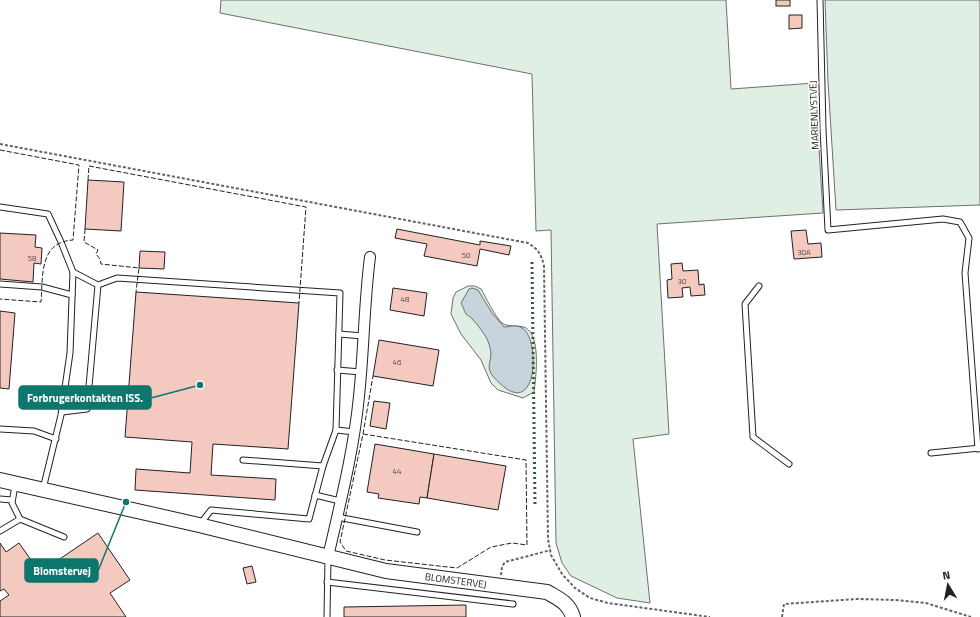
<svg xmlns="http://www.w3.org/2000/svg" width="980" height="617" font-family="'Titillium Web',sans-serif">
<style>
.green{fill:#e0efe3;stroke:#6f6f6f}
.water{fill:#c7d3dd;stroke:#6f6f6f}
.building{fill:#f3c9c0;stroke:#222}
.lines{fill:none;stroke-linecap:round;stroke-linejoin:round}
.lane-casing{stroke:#222;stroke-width:7}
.street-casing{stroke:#222;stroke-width:12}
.secondary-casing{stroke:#222;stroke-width:16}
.path{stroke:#646464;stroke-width:2;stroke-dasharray:3 2;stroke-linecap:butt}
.lane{stroke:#fff;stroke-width:5}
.street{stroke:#fff;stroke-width:10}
.secondary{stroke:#fff;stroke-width:14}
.hedge{stroke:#2f5e38;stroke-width:3;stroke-dasharray:2 3;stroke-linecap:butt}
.fence{stroke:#222;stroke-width:1;stroke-dasharray:5 2;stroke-linecap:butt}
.labels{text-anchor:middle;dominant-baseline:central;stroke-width:3;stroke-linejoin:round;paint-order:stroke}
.number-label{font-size:8px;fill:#564c4a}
.street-label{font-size:10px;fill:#222;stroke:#fff}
.leader{fill:none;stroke:#0f766e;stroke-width:1.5}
.callout-dot{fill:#0f766e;stroke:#fff;stroke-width:1.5}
.callout{fill:#0f766e;stroke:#0f766e;stroke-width:1.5}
.callout-label{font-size:11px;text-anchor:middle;font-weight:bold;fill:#fff}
</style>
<rect width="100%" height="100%" fill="#fff"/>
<g class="green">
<path d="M 221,0 L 726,0 L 731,89 L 815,83 L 823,213 L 657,224 L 669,434 L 633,439 L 650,603 L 617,598 L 571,576 L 562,563 L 556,543 L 551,230 L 536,231 L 532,74 L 220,13 Z"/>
<path d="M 825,0 L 980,0 L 980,205 L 836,210 L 828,82 Z"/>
<path d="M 468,286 L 475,286 L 481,289 C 485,296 496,318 502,323 C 509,328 518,324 526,328 C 541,337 536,377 534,392 L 523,398 L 498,390 L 491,383 L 481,360 L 461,334 L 451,314 L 453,298 L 456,292 Z"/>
</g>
<path class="water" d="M 472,288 L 478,290 L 492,313 L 504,327 C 510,327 515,324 522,328 C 541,337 539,431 492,375 C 487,368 490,363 491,355 C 491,349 489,343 486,337 C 482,331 478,325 473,320 C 471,317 468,316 466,314 C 464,311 463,306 461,303 L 469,289 Z"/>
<g class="building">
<rect x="776" y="0" width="14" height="6"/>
<path d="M 789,15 L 802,15 L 802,28 L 789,29 Z"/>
<path d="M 88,180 L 124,182 L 121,231 L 85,229 Z"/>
<path d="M 397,229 L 480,245 L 480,241 L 511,246 L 509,255 L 480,249 L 477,266 L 424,256 L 427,244 L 395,238 Z"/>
<path d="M 806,230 L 808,244 L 821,243 L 822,257 L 794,259 L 791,231 Z"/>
<path d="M 0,233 L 36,235 L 35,247 L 42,248 L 41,264 L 34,263 L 33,282 L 0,279 Z"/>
<path d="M 140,251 L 165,252 L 164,269 L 139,268 Z"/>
<path d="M 682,263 L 683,271 L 698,270 L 699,285 L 704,284 L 705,295 L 691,296 L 690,287 L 682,288 L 683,297 L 668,298 L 667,280 L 672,279 L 671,264 Z"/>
<path d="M 393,288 L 427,293 L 424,316 L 390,310 Z"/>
<path d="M 136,292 L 299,303 L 288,449 L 213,444 L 211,475 L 276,479 L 275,500 L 135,490 L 136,469 L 190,473 L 192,442 L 125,437 Z"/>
<path d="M 0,311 L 15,313 L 9,389 L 0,388 Z"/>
<path d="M 379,340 L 439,350 L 433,386 L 373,376 Z"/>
<path d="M 374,401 L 390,403 L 386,429 L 370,426 Z"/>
<path d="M 375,444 L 434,454 L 427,498 L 420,497 L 419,504 L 378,498 L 379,494 L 367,492 Z"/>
<path d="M 434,454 L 506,466 L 498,510 L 427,498 Z"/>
<path d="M 98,533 L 130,580 L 110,593 L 126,617 L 0,617 L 0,601 L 9,595 L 4,589 L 0,591 L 0,543 L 6,552 L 19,543 L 36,567 L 38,566 L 42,571 Z"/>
<path d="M 252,566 L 256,582 L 247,584 L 243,568 Z"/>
<path d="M 466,605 L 466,617 L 344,617 L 344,607 Z"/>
</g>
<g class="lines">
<g class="lane-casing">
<g id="lane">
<path d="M 820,0 L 823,129 L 828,230 L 943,219 L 960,222 L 969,238 L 965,273 L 978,449"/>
<path d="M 0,207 L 48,214 L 61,242 L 73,272 L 70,353 L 61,415 L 43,489"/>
<path d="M 0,284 L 42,287 L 72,295"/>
<path d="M 98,285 L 117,278 L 340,293 L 336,430 L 323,466 L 309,519 L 211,510 L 201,523"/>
<path d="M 759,286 L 745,304 L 753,437 L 789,464"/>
<path d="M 339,334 L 363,336"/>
<path d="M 337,370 L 361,372"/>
<path d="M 62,412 L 87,409 L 98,285 L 73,272"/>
<path d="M 0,429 L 34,431 L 56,439"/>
<path d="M 336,430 L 355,432"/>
<path d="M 931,453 L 980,448"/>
<path d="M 243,460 L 323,466"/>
<path d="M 15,485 L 12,503 L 20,519 L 64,537"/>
<path d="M 315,495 L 340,501"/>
<path d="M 0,499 L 12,500"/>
<path d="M 337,517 L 417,532"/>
<path d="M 0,531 L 20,519"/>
<path d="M 327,582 L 513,604"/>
<path d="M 327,617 L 328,558"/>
</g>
</g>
<g class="street-casing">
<path id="street" d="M 328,557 C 340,504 354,450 359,396 C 364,350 364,303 370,257"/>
</g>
<g class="secondary-casing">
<g id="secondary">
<path id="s1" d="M 0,480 L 199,525 L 386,571 L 547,592 C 559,599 569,603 573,617"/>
</g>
</g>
<g class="path">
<path d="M 0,144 L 528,243 C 539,250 541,254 544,266 L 548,539 L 551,555 L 562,574 L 575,588 L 590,598 L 608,603 L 710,617"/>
<path d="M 501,575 L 502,567 L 505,562 L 551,550"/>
<path d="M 782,617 L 784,604 L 857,599 L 895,600 L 926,603 L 971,617"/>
</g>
<use href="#lane" class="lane"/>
<use href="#street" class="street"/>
<use href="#secondary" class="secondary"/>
<path class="hedge" d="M 532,262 L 535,505"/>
<g class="fence">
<path d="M 0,150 L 79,165 L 73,240 C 39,242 43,276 41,302 L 0,299"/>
<path d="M 88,180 L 89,166 L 306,207 L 299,303"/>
<path d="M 85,229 L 84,242 L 98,250 L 96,254 L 100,259 L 101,264 L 139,268 L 136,292"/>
<path d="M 363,434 L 526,460 L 527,545 L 512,543 L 491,547 L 457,568 L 385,560 L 346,551 L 340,542 L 363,434 L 373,376"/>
</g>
</g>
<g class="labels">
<g class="number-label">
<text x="804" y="252">30A</text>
<text x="466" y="255">50</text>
<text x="32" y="258">58</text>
<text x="682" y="281">30</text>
<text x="405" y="299">48</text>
<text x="397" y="362">46</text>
<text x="397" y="471">44</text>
</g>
<g class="street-label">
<text transform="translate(814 115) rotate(-92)">MARIENLYSTVEJ</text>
<text stroke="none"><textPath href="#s1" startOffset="467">BLOMSTERVEJ</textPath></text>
</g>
</g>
<path class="leader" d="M200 385L151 398M126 502L98 571"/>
<g class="callout-dot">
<circle cx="200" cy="385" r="4"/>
<circle cx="126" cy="502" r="4"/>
</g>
<g class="callout">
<rect x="19" y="386" width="132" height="23" rx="4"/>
<rect x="25" y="559" width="73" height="23" rx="4"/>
</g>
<g class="callout-label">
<text x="85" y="402">Forbrugerkontakten ISS.</text>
<text x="62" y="575">Blomstervej</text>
</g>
<g transform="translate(948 585) rotate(350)" stroke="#ffffff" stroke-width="3" paint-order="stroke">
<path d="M0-3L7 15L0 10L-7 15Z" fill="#222222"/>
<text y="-6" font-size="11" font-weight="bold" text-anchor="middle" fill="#222222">N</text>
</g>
</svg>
